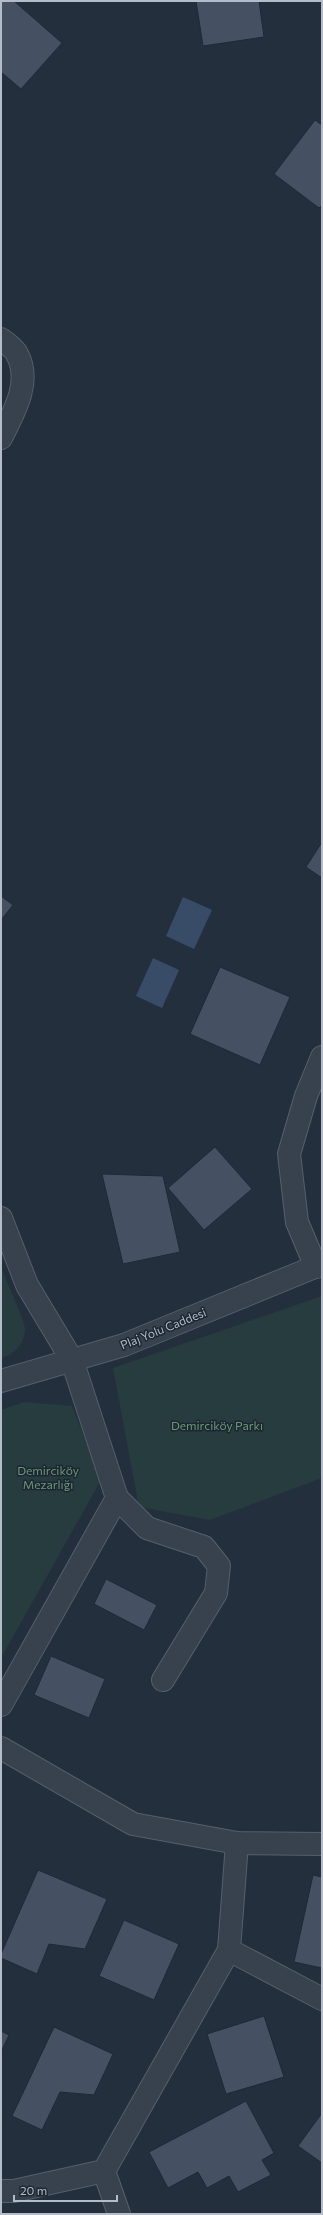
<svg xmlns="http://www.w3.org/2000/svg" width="323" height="2215" font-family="Commissioner,sans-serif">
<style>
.green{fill:#263c3f}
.water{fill:#394c67}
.building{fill:#455162;stroke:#1f2835}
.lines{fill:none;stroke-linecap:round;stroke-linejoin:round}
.minor-casing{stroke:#565f6c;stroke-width:24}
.minor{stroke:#38414e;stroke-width:22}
.labels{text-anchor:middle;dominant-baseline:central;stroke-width:3;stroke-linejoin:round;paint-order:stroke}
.street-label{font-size:12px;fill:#b4bcc9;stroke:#1d2633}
.park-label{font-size:12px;fill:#6b9a76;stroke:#1d2633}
</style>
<rect width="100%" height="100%" fill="#242f3e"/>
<g class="green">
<path d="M 1,1267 C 5,1278 25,1321 25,1329 C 25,1343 14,1355 1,1358 Z"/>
<path d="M 322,1296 L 322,1478 L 210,1520 L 139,1507 L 113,1368 Z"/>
<path d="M 24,1402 L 72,1406 L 101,1480 L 1,1658 L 1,1410 Z"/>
</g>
<g class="water">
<path d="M 183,897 L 212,910 L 194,949 L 166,936 Z"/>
<path d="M 153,958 L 179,970 L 162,1008 L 136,996 Z"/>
</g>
<g class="building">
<path d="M 1,1 L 14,1 L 62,43 L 21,89 L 1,72 Z"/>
<path d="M 196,1 L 259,1 L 264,37 L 203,46 Z"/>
<path d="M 315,120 L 322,125 L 322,205 L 319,208 L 274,174 Z"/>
<path d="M 322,842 L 322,878 L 306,867 Z"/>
<path d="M 1,896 L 13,905 L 1,920 Z"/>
<path d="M 220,967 L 290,997 L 260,1065 L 190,1034 Z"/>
<path d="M 215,1147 L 252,1189 L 204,1230 L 168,1188 Z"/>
<path d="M 102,1174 L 163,1176 L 180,1252 L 123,1264 Z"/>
<path d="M 106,1579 L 157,1605 L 144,1630 L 94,1604 Z"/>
<path d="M 51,1656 L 105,1679 L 89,1718 L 34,1695 Z"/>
<path d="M 38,1870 L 107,1899 L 85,1949 L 49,1944 L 37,1974 L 1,1958 L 1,1954 Z"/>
<path d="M 313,1875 L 322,1877 L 322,1968 L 294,1962 Z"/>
<path d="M 124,1920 L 179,1944 L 154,2000 L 99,1976 Z"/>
<path d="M 264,2016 L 284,2077 L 226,2094 L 207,2034 Z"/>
<path d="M 54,2027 L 113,2054 L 94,2095 L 60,2092 L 42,2130 L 12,2116 Z"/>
<path d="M 1,2031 L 9,2035 L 1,2052 Z"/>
<path d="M 246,2101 L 274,2153 L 262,2160 L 271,2175 L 238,2192 L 229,2176 L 207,2188 L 198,2172 L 168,2188 L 149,2152 Z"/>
<path d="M 322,2113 L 322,2163 L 298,2146 Z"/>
</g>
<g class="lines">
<g class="minor-casing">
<g id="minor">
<path d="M 1,339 C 6,343 14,348 17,354 C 32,382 14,412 1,438"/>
<path d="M 1,1218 L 27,1285 L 72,1360 L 117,1498 L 1,1705"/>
<path d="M 316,1267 L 297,1222 L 289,1154 L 306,1096 L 322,1057"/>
<path d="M 1,1381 L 124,1345 L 322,1264"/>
<path d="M 117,1498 L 147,1528 L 204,1547 L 219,1566 L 216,1593 L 163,1680"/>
<path d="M 1,1748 L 133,1824 L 237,1843 L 322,1844"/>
<path d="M 237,1843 L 229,1950 L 322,1999"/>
<path d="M 104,2171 L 119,2214"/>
<path d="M 1,2191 L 14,2191 L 104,2171 L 229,1950"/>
</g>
</g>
<use href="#minor" class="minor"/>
</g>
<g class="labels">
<g class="street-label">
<text transform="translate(163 1328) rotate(-22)">Plaj Yolu Caddesi</text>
</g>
<g class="park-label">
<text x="217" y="1425">Demirciköy Parkı</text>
<text x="48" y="1470">Demirciköy<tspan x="48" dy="14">Mezarlığı</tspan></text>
</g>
</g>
<rect width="323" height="2215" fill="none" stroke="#b4bcc9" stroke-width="4"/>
<path d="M14 2195v6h103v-6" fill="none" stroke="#b4bcc9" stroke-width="2"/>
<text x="20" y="2195" font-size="12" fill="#b4bcc9" stroke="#1d2633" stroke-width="3" paint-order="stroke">20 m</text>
</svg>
